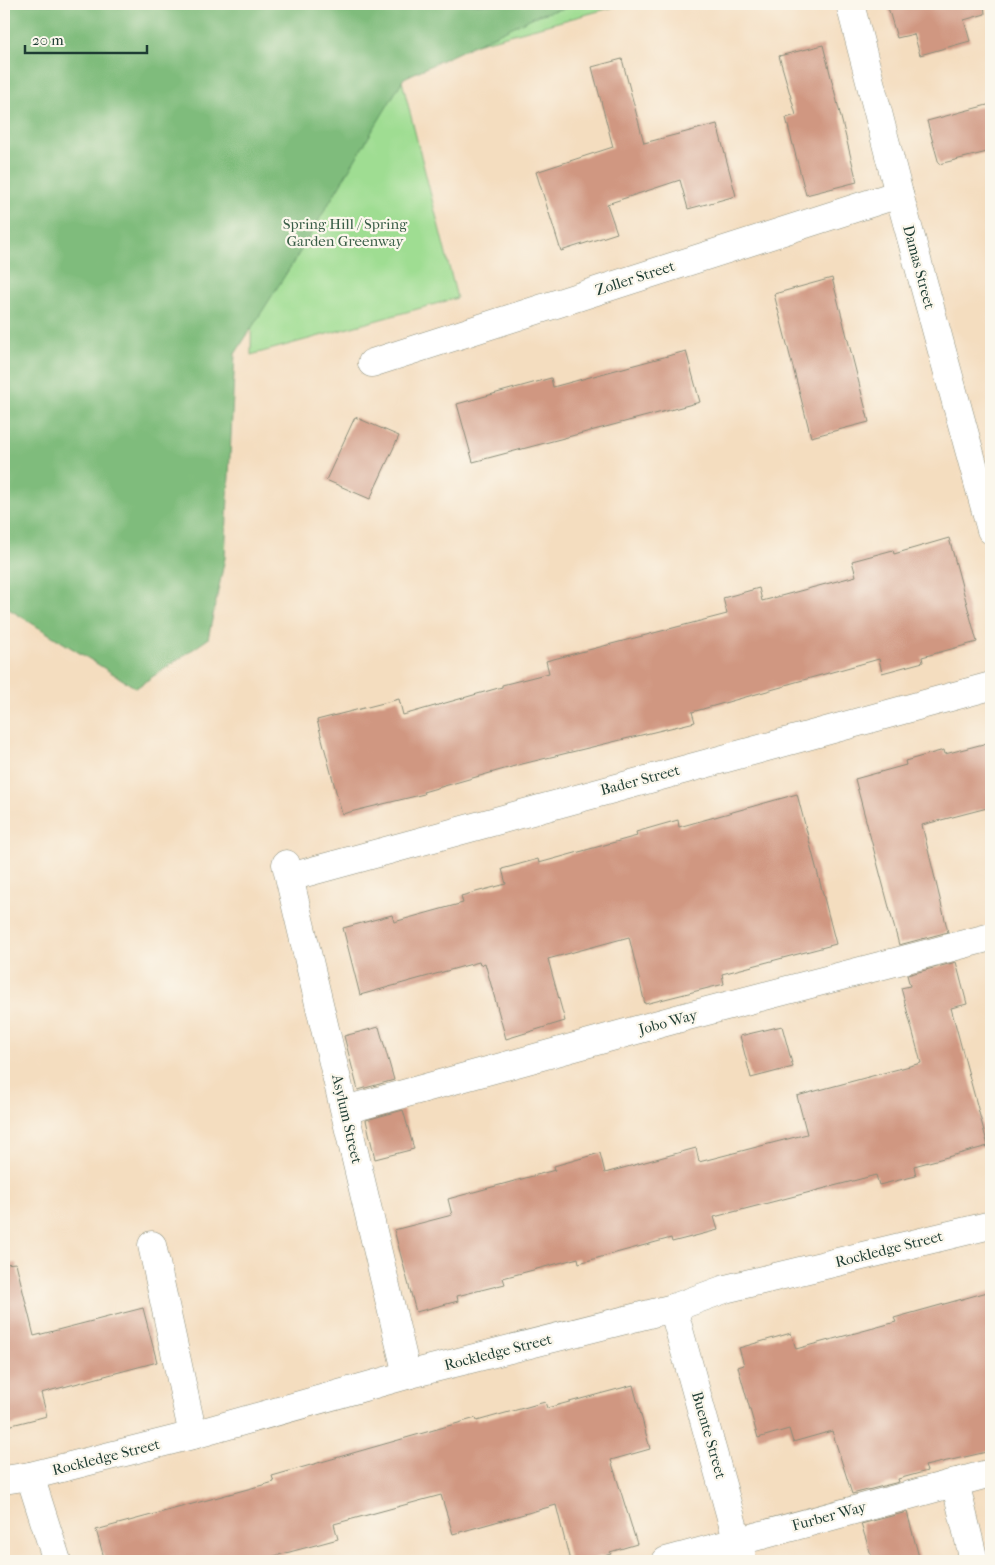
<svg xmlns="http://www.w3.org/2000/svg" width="995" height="1565" font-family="'IM FELL French Canon',serif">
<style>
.green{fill:#9fdd92;stroke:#5f8d63}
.forest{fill:#7fbc7c;stroke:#4f7c58}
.building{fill:#d09781}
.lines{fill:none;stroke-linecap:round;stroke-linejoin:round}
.minor-casing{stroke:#8a8d7a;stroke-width:29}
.minor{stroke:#fff;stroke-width:28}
.labels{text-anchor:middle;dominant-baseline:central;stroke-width:4.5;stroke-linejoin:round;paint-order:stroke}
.park-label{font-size:15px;fill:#395d47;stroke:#fbf7ec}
.street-label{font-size:15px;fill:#1f3d34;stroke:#fbf7ec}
</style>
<rect width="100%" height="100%" fill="#fbf7ec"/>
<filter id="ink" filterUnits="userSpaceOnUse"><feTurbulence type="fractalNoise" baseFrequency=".02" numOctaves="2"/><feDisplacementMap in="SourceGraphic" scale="10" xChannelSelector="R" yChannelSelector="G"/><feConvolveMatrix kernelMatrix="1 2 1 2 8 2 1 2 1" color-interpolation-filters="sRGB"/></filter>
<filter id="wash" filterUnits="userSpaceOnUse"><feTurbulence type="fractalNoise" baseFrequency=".0096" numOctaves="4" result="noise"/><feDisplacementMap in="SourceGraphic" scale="20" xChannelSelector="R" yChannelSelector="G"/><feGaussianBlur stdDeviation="1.12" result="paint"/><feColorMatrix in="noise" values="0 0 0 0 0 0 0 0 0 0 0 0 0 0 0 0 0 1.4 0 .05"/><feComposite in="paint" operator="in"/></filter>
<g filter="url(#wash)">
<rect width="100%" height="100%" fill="#f4ddbf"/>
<path class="green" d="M 256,4 L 625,4 L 398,65 L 457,298 L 251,355 Z"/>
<path class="forest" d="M 4,4 L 581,4 L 538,15 L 404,78 L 298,255 L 235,354 L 225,558 L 208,639 L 136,688 L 4,606 Z"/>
<g id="blocks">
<g class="building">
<path d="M 887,4 L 984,4 L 985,14 L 964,20 L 970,41 L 920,55 L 914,34 L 897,38 Z"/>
<path d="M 823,45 L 857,182 L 806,195 L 786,118 L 796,115 L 779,56 Z"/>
<path d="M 622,59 L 644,143 L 717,124 L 736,196 L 688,209 L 680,180 L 607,204 L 617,233 L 561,251 L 536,172 L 613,147 L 592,67 Z"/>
<path d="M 991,104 L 991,151 L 939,164 L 927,121 Z"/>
<path d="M 832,278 L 869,422 L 811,437 L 774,294 Z"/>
<path d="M 686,351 L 700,402 L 473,462 L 457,404 L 551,378 L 553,387 Z"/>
<path d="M 355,417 L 399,436 L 370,499 L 326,480 Z"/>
<path d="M 949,538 L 977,642 L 922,657 L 923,662 L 882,673 L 879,659 L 785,685 L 785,686 L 692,712 L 695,722 L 522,764 L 423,792 L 424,794 L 342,814 L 317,720 L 399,699 L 403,715 L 502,687 L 502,685 L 549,673 L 546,661 L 727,614 L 723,598 L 759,588 L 762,601 L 856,576 L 852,561 L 893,550 L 894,554 Z"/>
<path d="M 991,742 L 991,807 L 922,825 L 948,932 L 899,945 L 855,779 L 906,765 L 905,761 L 944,750 L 945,754 Z"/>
<path d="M 797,794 L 836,944 L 722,974 L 724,984 L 645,1004 L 629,937 L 548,959 L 565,1021 L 506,1039 L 485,963 L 480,965 L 479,962 L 360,995 L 343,928 L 392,915 L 394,922 L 463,903 L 461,896 L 506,884 L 502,869 L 538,859 L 539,863 L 637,836 L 636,832 L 678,820 L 679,827 Z"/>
<path d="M 956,962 L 967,1004 L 951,1008 L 988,1146 L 914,1166 L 916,1176 L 879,1185 L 876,1175 L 714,1217 L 718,1230 L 672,1242 L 671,1238 L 579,1263 L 578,1258 L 503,1278 L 505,1284 L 457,1296 L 458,1301 L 416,1312 L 394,1230 L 452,1215 L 448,1199 L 555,1170 L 554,1166 L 600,1153 L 605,1173 L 696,1148 L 699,1162 L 807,1134 L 797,1096 L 921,1063 L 901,988 L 910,986 L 907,975 Z"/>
<path d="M 782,1026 L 793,1067 L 751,1078 L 740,1036 Z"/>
<path d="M 379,1027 L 394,1080 L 358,1090 L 344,1036 Z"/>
<path d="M 403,1110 L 414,1149 L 375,1159 L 366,1120 Z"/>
<path d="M 16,1263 L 34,1336 L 143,1308 L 157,1362 L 41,1393 L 47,1416 L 4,1427 L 4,1264 Z"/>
<path d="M 991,1291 L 991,1451 L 925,1466 L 927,1471 L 898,1479 L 899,1482 L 852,1494 L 832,1431 L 793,1442 L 789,1429 L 758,1438 L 738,1367 L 744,1365 L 739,1348 L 791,1333 L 796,1349 L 896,1322 L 894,1318 Z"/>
<path d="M 633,1385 L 650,1449 L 611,1460 L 637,1544 L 610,1552 L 611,1554 L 584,1561 L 570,1561 L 556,1505 L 453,1534 L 441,1495 L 334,1524 L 338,1539 L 256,1561 L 105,1561 L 96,1530 L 274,1482 L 272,1476 L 476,1418 L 477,1421 L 545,1402 L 547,1408 Z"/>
<path d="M 907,1512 L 920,1561 L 873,1561 L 861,1524 Z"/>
</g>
</g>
</g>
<g filter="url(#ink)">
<use href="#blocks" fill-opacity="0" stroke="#8a8d7a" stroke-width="1"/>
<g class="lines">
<g class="minor-casing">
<g id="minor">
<path d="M 850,4 L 899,194 L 991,530"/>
<path d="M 372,363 L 899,194"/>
<path d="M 286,864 L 407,1375"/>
<path d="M 290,877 L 991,686"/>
<path d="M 345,1110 L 684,1017 L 991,937"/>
<path d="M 152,1245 L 193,1435"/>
<path d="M 673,1308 L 743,1561"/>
<path d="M 30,1476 L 57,1561"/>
<path d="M 4,1480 L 30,1476 L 193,1435 L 407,1375 L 673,1308 L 725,1289 L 991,1225"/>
<path d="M 955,1482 L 974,1561"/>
<path d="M 666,1561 L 991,1473"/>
</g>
</g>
<use href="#minor" class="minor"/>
</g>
</g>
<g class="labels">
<g class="park-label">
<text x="345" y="224">Spring Hill / Spring<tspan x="345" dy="17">Garden Greenway</tspan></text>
</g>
<g class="street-label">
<text transform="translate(919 267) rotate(75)">Damas Street</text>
<text transform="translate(635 278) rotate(-18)">Zoller Street</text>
<text transform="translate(640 780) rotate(-15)">Bader Street</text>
<text transform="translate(668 1022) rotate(-15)">Jobo Way</text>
<text transform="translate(347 1119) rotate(77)">Asylum Street</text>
<text transform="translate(889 1249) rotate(-14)">Rockledge Street</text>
<text transform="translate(498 1352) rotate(-14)">Rockledge Street</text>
<text transform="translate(709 1435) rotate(74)">Buente Street</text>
<text transform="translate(106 1457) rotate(-14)">Rockledge Street</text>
<text transform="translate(829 1516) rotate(-15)">Furber Way</text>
</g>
</g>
<rect width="995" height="1565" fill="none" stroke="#fbf7ec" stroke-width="20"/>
<path d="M25 45v8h122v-8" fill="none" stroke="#1f3d34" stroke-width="2.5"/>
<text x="32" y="45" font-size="15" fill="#1f3d34" stroke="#fbf7ec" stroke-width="4" paint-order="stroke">20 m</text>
</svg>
